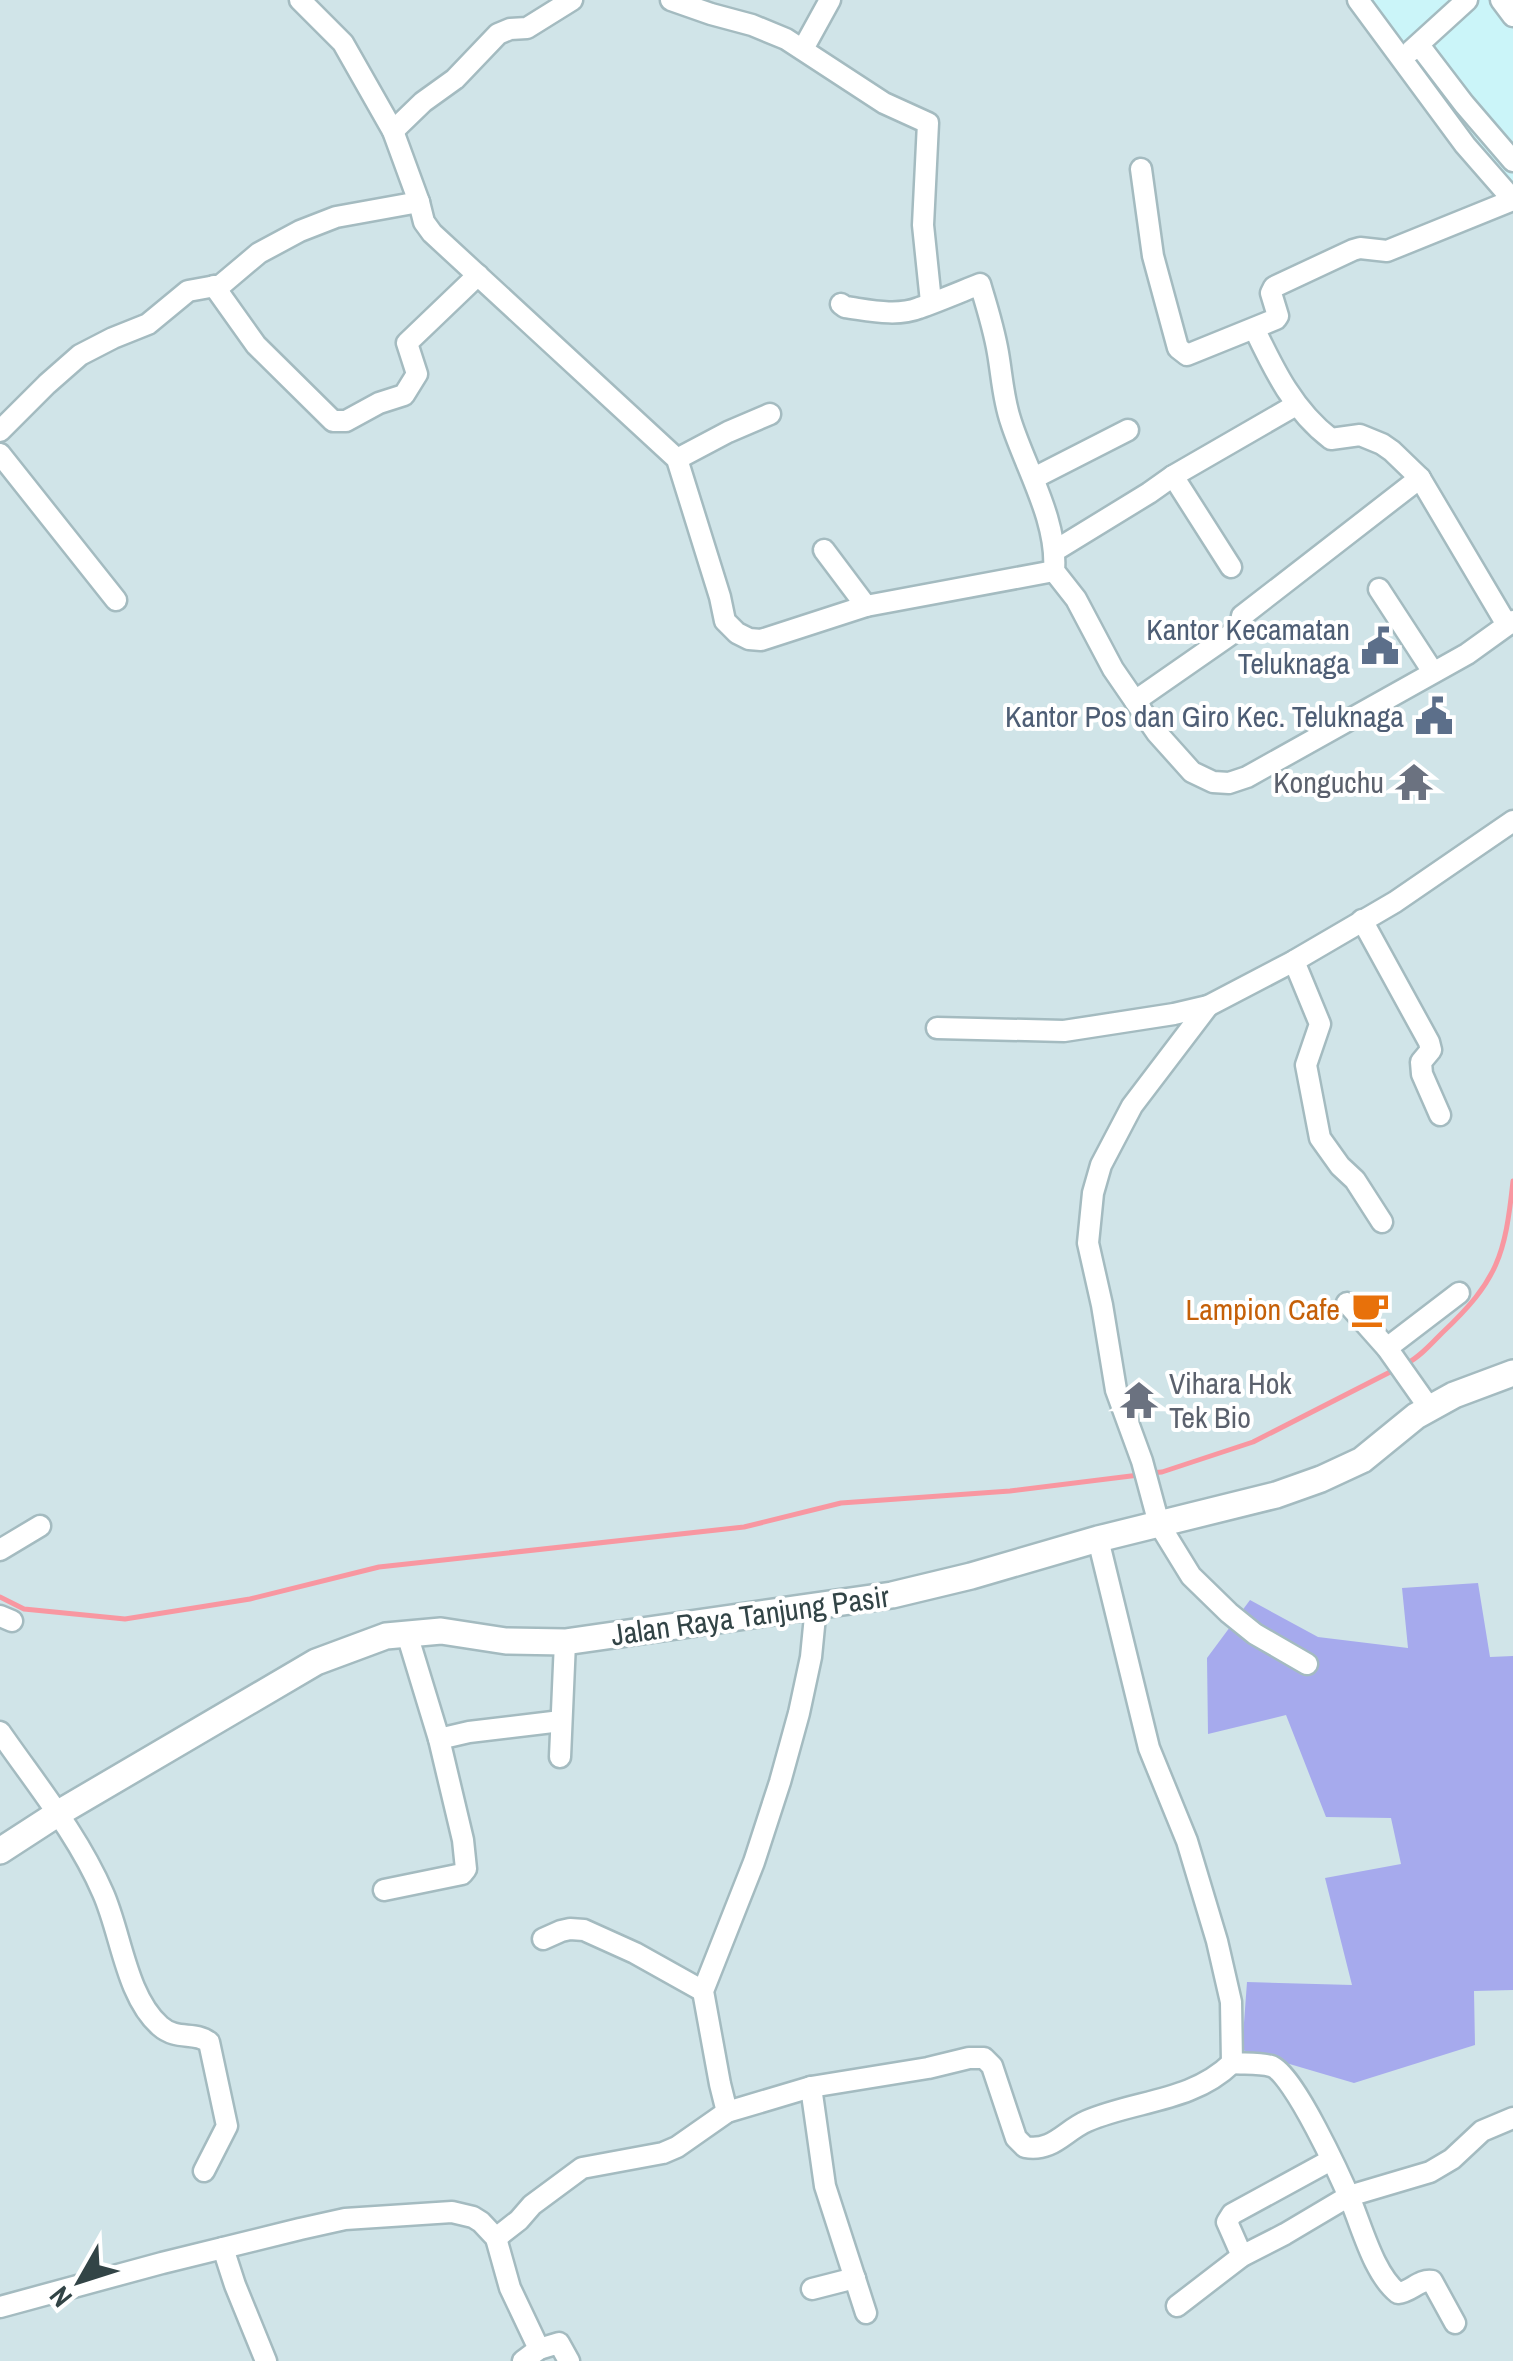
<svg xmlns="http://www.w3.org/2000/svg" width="1513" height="2361" font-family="'Archivo Narrow',sans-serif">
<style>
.residential{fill:#d0e4e8}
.commercial{fill:#cbf5f9}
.green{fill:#a6aaed}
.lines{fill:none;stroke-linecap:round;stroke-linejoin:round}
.stream{stroke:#f897a1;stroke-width:5}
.minor-casing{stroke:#a4bbc0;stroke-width:25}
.tertiary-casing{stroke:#a4bbc0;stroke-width:30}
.minor{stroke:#fff;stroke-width:20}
.tertiary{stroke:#fff;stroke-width:25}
.labels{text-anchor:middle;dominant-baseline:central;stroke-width:8;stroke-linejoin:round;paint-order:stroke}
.service-label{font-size:30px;fill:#4e5e75;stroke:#fff;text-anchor:end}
.worship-label{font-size:30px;fill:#5b616d;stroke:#fff;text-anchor:end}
.food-label{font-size:30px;fill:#c56008;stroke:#fff;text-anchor:end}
.street-label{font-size:30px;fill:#324446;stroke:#fff}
</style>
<rect width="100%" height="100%" fill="#e3f0f4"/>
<path class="residential" d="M 0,0 L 1370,0 L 1513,186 L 1513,2361 L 0,2361 Z"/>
<path class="commercial" d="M 1372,0 L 1513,0 L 1513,186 L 1428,79 L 1371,1 Z"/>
<path class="green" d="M 1478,1583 L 1490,1657 L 1513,1656 L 1513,1990 L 1474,1991 L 1475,2045 L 1354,2083 L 1242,2050 L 1247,1982 L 1352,1985 L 1325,1878 L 1401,1864 L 1391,1818 L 1326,1817 L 1286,1715 L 1208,1734 L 1207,1658 L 1250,1600 L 1318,1637 L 1408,1648 L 1402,1588 Z"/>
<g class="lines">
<g class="stream">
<path d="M 1406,1364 C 1420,1357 1431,1344 1442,1333 C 1498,1280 1505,1256 1513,1181"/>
<path d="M 1150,1473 L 1162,1472 L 1253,1442 L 1396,1369"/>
<path d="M 0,1597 L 24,1609 L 125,1619 L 250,1599 L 379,1567 L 744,1527 L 841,1503 L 1010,1491 L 1139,1475"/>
</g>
<g class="minor-casing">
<g id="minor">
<path d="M 300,0 L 343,43 L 393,131 L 419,202 L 424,222 L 432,233 L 677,459 L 720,597 L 725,621 L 737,633 L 749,639 L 761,640 L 866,606 L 1054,571"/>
<path d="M 671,0 L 711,14 L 752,25 L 786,39 L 884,103 L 928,123 L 923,225 L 931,302"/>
<path d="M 1358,0 L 1465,145 L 1513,200"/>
<path d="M 1501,0 L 1513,16"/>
<path d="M 1419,45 L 1464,104 L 1513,161"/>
<path d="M 803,49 L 830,0"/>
<path d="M 1411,51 L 1467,0"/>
<path d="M 393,131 L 423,102 L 455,79 L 498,34 L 510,29 L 527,28 L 572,0"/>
<path d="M 1141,169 L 1153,256 L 1178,348 L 1187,355 L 1276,319 L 1278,316 L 1271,293 L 1274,287 L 1353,250 L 1360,248 L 1387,251 L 1513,200"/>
<path d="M 214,286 L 256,345 L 333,421 L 346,421 L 379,403 L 404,395 L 417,374 L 407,343 L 478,275"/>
<path d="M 841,304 L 845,307 C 868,310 896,317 919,308 C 939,301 960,292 980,284 C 987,307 994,329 998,353 C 1002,376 1003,399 1011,422 C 1026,469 1058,521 1054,571 L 1076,599 L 1113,669 L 1157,733 L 1192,772 L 1213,782 L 1229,783 L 1247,777 L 1467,654 L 1513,621"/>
<path d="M 1255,330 C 1274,370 1294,411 1331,439 L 1360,435 L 1382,444 L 1392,451 L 1420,478 L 1507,625"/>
<path d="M 0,431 L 47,384 L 80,355 L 113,338 L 148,324 L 188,291 L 221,285 L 259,253 L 300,231 L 336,217 L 419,202"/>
<path d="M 0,454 L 116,600"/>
<path d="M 677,459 L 728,432 L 770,414"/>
<path d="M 1173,476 L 1231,567"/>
<path d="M 1034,478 L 1128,430"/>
<path d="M 824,550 L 866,606"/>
<path d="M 1056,550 L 1149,493 L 1173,476 L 1296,405"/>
<path d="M 1379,589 L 1433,672"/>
<path d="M 1135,701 L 1240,628 L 1242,616 L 1420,478"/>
<path d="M 1362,920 L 1429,1042 L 1431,1050 L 1421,1062 L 1422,1074 L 1440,1115"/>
<path d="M 1294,961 L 1320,1024 L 1306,1065 L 1320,1138 L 1340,1166 L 1355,1180 L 1382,1222"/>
<path d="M 1208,1006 L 1132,1106 L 1101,1165 L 1093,1193 L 1088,1243 L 1102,1305 L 1116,1390 L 1142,1461 L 1159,1524 L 1191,1576 L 1229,1613 L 1255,1634 L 1307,1664"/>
<path d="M 937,1028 L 1064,1031 L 1174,1014 L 1208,1006 L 1294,961 L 1395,902 L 1513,821"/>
<path d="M 1347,1303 L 1387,1348 L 1430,1409"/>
<path d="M 1387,1348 L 1459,1293"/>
<path d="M 1098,1539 L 1149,1748 L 1187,1841 L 1217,1941 L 1231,2002 L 1232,2063 C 1244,2064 1259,2063 1271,2066 C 1293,2072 1342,2180 1352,2204 C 1363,2231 1375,2275 1398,2293 C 1411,2292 1419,2279 1432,2281 L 1455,2323"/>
<path d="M 0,1550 L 40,1526"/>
<path d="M 0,1616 L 12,1621"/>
<path d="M 0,1732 C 36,1784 78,1835 103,1893 C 121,1933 126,1996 160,2026 C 177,2041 194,2031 209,2042 L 227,2126 L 204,2171"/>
<path d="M 439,1739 L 469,1732 L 561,1721"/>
<path d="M 560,1757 L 565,1642"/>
<path d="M 384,1890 L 462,1874 L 466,1869 L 463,1840 L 439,1739 L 407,1634"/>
<path d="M 543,1939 L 561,1931 L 570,1929 L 584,1930 L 635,1953 L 703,1991"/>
<path d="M 811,2087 L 825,2186 L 866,2313"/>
<path d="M 727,2112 L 720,2084 L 703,1991 L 754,1862 L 780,1782 L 799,1713 L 811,1657 L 816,1606"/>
<path d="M 496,2238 L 519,2220 L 532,2205 L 582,2168 L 663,2153 L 677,2147 L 727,2112 L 811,2087 L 928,2068 L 969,2058 L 984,2058 L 992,2066 L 1016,2138 L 1025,2147 C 1053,2152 1064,2131 1087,2121 C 1136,2100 1192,2102 1232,2063"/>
<path d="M 223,2248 L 235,2285 L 266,2361"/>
<path d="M 1242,2256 L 1227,2222 L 1232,2214 L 1331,2160"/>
<path d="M 812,2289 L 855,2278"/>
<path d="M 1177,2306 L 1242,2256 L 1285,2234 L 1349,2196 L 1430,2172 L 1452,2159 L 1482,2131 L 1513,2118"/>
<path d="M 0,2307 L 162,2263 L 300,2229 L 345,2219 L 452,2212 L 473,2217 L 481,2222 L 496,2238 L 510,2288 L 539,2349 L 523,2361"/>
<path d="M 539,2349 L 559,2343 L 569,2361"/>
</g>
</g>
<g class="tertiary-casing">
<path id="tertiary" d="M 0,1851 L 57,1814 L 316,1662 L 386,1636 L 441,1631 L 506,1641 L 565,1642 L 892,1595 L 971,1576 L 1098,1539 L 1276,1495 L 1321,1479 L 1362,1460 L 1416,1416 L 1454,1395 L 1513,1373"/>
</g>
<use href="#minor" class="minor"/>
<use href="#tertiary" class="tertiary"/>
</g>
<defs>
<g id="civic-bare" transform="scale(3)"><path d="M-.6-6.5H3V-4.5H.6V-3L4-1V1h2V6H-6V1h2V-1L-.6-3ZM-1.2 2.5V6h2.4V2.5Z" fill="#5c6f8a" stroke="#fff" stroke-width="2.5" paint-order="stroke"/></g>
<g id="temple-bare" transform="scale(3)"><path d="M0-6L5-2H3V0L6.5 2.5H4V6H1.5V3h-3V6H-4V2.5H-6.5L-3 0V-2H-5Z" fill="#6b7280" stroke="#fff" stroke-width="2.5" paint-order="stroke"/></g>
<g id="cafe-bare" transform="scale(3)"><path d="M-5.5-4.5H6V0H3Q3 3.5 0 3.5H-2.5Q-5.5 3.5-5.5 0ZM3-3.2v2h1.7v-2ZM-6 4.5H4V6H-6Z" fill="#e8710a" stroke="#fff" stroke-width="2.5" paint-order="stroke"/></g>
</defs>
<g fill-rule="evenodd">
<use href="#civic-bare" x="1380" y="646"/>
<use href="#civic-bare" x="1434" y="716"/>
<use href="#temple-bare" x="1414" y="782"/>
<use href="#cafe-bare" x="1370" y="1309"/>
<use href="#temple-bare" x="1139" y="1400"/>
</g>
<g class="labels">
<g class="service-label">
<text x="1350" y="629">Kantor Kecamatan<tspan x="1350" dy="34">Teluknaga</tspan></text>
<text x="1404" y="716">Kantor Pos dan Giro Kec. Teluknaga</text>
</g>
<g class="worship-label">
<text x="1384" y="782">Konguchu</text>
<text x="1169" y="1383" text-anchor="start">Vihara Hok<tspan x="1169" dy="34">Tek Bio</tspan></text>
</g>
<g class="food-label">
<text x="1340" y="1309">Lampion Cafe</text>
</g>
<g class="street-label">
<text transform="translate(750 1615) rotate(-8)">Jalan Raya Tanjung Pasir</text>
</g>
</g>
<g transform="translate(80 2281) rotate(231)" stroke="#ffffff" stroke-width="8" paint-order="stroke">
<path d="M0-8L18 38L0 25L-18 38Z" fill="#324446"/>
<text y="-15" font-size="28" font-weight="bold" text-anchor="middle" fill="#324446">N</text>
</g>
</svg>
